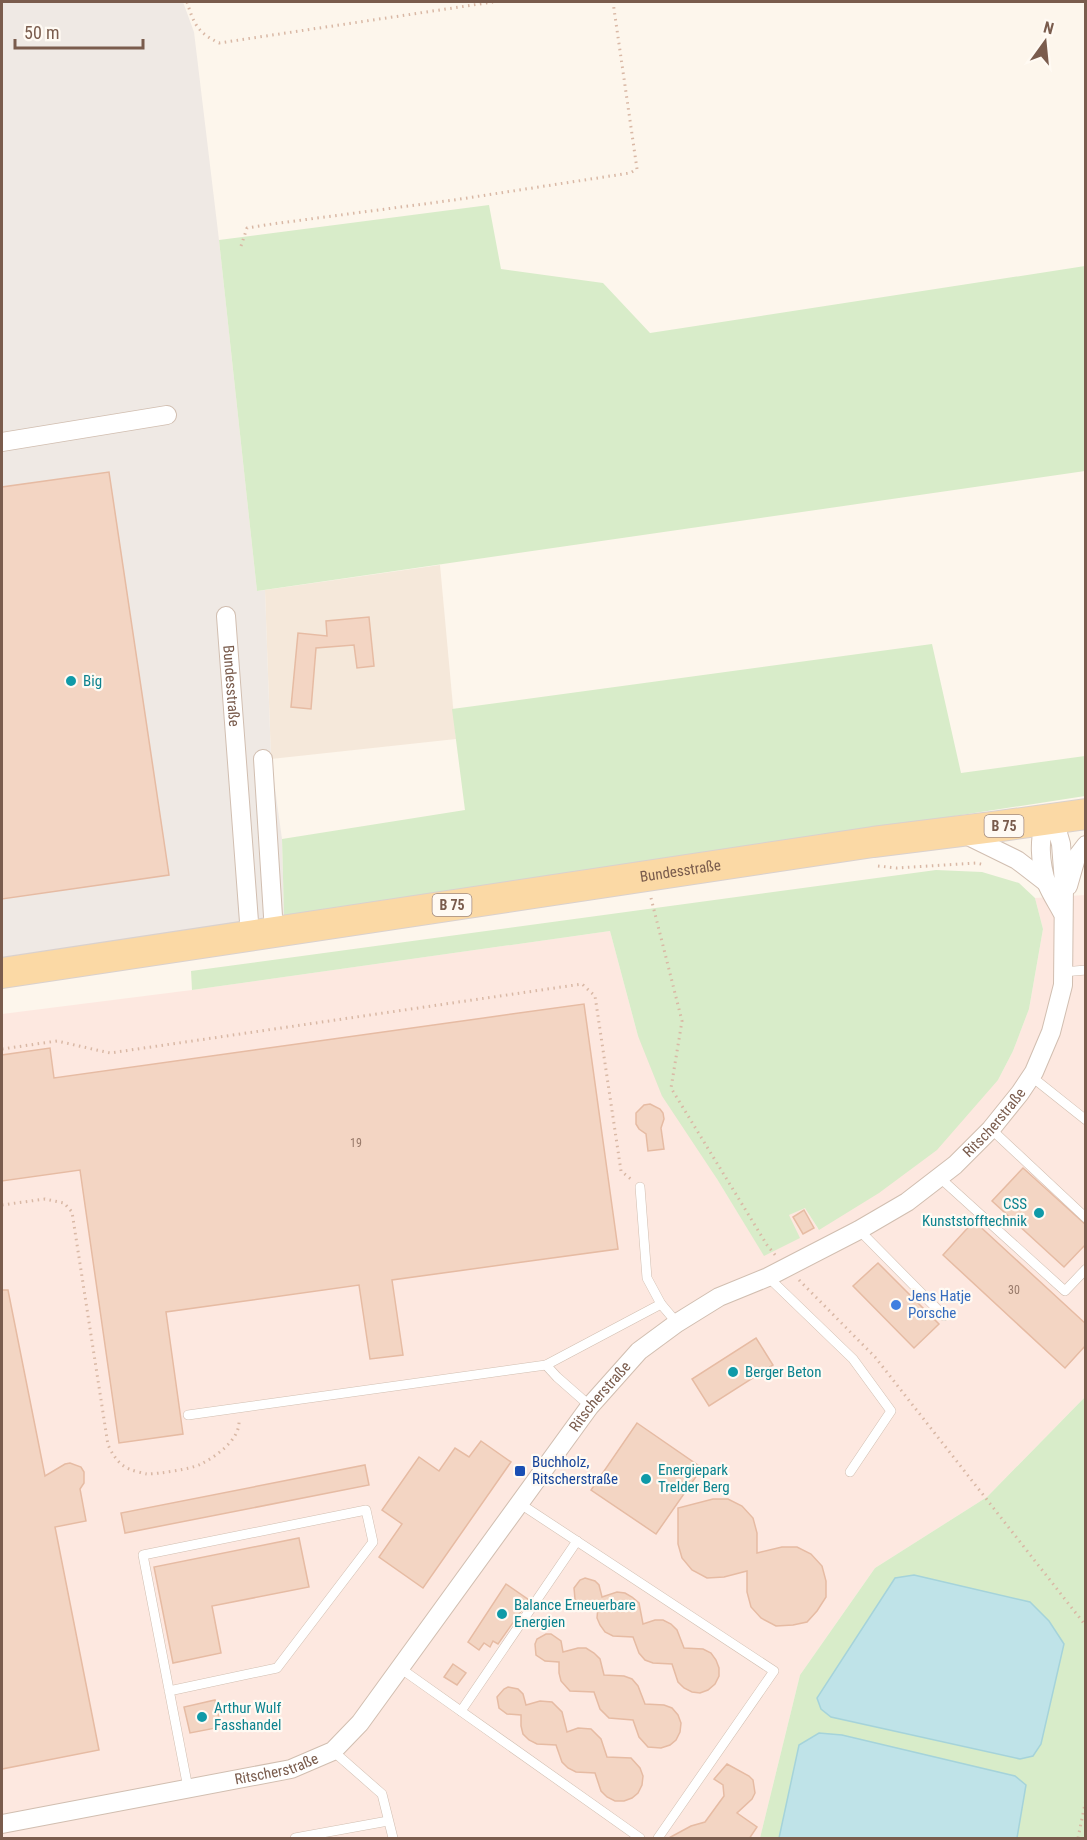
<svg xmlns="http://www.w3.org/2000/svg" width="1087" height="1840" font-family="'Roboto Condensed',sans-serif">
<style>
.residential{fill:#f5e8da}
.commercial{fill:#fde8e0}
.industrial{fill:#efe9e4}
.green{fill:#d8ecc9}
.water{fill:#bfe3e8;stroke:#a5d3da;stroke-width:1.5}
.building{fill:#f3d5c3;stroke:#e6bba3;stroke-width:1.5}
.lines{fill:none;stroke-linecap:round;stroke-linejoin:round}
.service-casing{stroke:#d1beb0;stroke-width:10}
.minor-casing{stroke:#d1beb0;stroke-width:20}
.primary-casing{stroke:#dad1cd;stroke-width:32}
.path{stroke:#d9b8a5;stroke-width:3;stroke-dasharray:1.5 4.5;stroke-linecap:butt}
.service{stroke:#fff;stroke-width:9}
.minor{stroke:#fff;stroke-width:18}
.primary{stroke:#fbd9a5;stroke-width:30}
.culture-dot{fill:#0f9aa8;stroke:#fffaf3;stroke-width:2}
.shop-dot{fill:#3f7fe0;stroke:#fffaf3;stroke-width:2}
.transit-dot{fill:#1a4fb4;stroke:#fffaf3;stroke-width:2}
.labels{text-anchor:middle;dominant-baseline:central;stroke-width:4.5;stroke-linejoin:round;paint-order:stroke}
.number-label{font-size:12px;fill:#987a6a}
.shield{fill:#fffaf3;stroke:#a28b7f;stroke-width:1.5}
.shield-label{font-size:14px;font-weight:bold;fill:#7a5c4d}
.culture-label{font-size:15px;fill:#0d838f;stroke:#fffaf3;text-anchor:start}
.street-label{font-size:15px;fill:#7a5c4d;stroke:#fffaf3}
.shop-label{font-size:15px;fill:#366cbe;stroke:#fffaf3;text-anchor:start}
.transit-label{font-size:15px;fill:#164399;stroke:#fffaf3;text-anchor:start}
</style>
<rect width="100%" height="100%" fill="#fdf6ec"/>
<path class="residential" d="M 440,565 L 456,739 L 271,759 L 265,590 Z"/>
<path class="commercial" d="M 1085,895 L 1085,1397 L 987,1497 L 875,1568 L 800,1675 L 760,1838 L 2,1838 L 2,1014 L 192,990 L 610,931 L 638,1036 L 717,1179 L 764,1255 L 788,1215 L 805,1207 L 818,1229 L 998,1080 L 1013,1051 L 1029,1009 L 1043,929 L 1035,898 Z"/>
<path class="industrial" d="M 2,2 L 183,2 L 194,32 L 219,240 L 257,591 L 265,590 L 271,759 L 282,839 L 284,916 L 2,957 Z"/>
<g class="green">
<path d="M 489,205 L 501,269 L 603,283 L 650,333 L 1085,266 L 1085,471 L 257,591 L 219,240 Z"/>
<path d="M 932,644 L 961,773 L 1085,756 L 1085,796 L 476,890 L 284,916 L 282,839 L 465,810 L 452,709 Z"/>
<path d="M 936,870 L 982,872 L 1019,883 L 1035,898 L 1043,929 L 1029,1009 L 1013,1051 L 998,1080 L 937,1150 L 879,1193 L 819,1230 L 805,1208 L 789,1215 L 800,1238 L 764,1256 L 717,1179 L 662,1096 L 638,1036 L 610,931 L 192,990 L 191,971 Z"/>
<path d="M 1085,1397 L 1085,1838 L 760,1838 L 800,1675 L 875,1568 L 987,1497 Z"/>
</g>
<g class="water">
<path d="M 914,1575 L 1030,1602 L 1049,1621 L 1064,1644 L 1041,1744 L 1033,1756 L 1020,1759 L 831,1717 L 821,1709 L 817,1698 L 895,1578 Z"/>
<path d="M 819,1733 L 842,1735 L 1015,1776 L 1026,1785 L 1017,1838 L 779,1838 L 799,1745 Z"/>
</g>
<g class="building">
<path d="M 109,472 L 169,875 L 2,899 L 2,487 Z"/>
<path d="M 369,617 L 374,666 L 357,668 L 354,645 L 316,648 L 311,709 L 291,707 L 298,633 L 327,636 L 326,621 Z"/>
<path d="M 584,1004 L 618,1249 L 392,1280 L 403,1355 L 370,1359 L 359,1285 L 166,1312 L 183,1434 L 119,1443 L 80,1170 L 2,1181 L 2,1055 L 50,1048 L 54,1078 Z"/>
<path d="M 650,1104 L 660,1109 L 663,1113 L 664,1119 L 661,1128 L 664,1149 L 648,1151 L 646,1134 L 639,1129 L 636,1124 L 636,1113 L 644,1105 Z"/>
<path d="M 1023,1168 L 1086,1225 L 1086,1244 L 1064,1267 L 992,1201 Z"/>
<path d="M 804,1210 L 814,1228 L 803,1234 L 793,1217 Z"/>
<path d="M 974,1221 L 1086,1324 L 1086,1345 L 1065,1368 L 943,1255 Z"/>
<path d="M 878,1263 L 939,1324 L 914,1348 L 853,1286 Z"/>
<path d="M 2,1290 L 8,1290 L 45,1476 L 65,1464 L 70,1463 L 81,1467 L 84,1472 L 84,1483 L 80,1489 L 86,1521 L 55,1527 L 99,1750 L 2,1769 Z"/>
<path d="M 756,1338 L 773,1365 L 709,1406 L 692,1379 Z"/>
<path d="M 637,1423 L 702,1468 L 656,1534 L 591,1490 Z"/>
<path d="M 481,1441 L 511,1462 L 423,1588 L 379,1557 L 402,1524 L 382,1510 L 419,1457 L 439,1471 L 455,1448 L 469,1457 Z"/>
<path d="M 365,1465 L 369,1485 L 125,1533 L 121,1513 Z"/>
<path d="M 713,1499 L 728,1499 L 742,1506 L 753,1518 L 757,1533 L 757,1553 L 782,1547 L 797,1547 L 811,1554 L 822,1566 L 826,1581 L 826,1597 L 817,1611 L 807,1622 L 793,1625 L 776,1626 L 761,1618 L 751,1607 L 747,1592 L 747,1571 L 724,1577 L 707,1578 L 692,1570 L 682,1558 L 678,1544 L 678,1508 Z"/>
<path d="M 299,1538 L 309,1587 L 212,1606 L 221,1653 L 173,1663 L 154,1567 Z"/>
<path d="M 585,1578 L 595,1581 L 599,1585 L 602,1597 L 617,1592 L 625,1593 L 632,1597 L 639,1603 L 643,1624 L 655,1620 L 663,1620 L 671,1624 L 677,1630 L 684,1648 L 703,1649 L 711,1653 L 716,1660 L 719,1668 L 719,1676 L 715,1684 L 708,1690 L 700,1693 L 692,1692 L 684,1688 L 678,1682 L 672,1664 L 653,1663 L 645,1660 L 639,1653 L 633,1637 L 613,1636 L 605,1632 L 600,1625 L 597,1618 L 598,1607 L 583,1606 L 575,1599 L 574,1588 L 580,1580 Z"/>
<path d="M 506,1584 L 529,1600 L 498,1644 L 493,1641 L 490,1647 L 484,1643 L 479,1650 L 468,1642 Z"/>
<path d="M 546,1634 L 551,1634 L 561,1641 L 563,1652 L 578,1648 L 586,1648 L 594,1653 L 600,1659 L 604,1675 L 624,1676 L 632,1679 L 638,1686 L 645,1704 L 664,1705 L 672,1708 L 678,1715 L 681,1723 L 680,1732 L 676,1740 L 670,1745 L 661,1748 L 648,1747 L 639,1737 L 633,1720 L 609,1718 L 600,1709 L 594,1692 L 570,1691 L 561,1681 L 559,1673 L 559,1662 L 545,1661 L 536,1655 L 535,1644 L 537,1639 Z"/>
<path d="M 453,1664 L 466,1673 L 457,1685 L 444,1677 Z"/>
<path d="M 508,1687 L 518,1689 L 523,1694 L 526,1705 L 540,1701 L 552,1702 L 562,1712 L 567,1732 L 578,1728 L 591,1729 L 601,1739 L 607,1757 L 631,1758 L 640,1768 L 643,1776 L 642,1785 L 638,1793 L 632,1798 L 624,1801 L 615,1801 L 607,1797 L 601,1791 L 595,1773 L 576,1772 L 568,1768 L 562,1762 L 556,1745 L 537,1744 L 529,1740 L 523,1734 L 521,1726 L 521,1715 L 507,1714 L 499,1708 L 497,1697 L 504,1689 Z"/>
<path d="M 215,1700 L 221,1727 L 190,1733 L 184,1707 Z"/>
<path d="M 727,1764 L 749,1776 L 753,1780 L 755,1793 L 752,1799 L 737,1813 L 757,1827 L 749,1839 L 667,1839 L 691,1826 L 705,1822 L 724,1796 L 723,1785 L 714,1779 Z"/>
</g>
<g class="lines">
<g class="service-casing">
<g id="service">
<path d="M 1063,972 L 1086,970"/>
<path d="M 1032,1077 L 1086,1120"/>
<path d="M 991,1129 L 1086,1218"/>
<path d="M 939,1177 L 1065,1291 L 1086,1269"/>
<path d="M 640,1187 L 647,1278 L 661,1304 L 677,1323"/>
<path d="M 859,1230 L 944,1316"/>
<path d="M 768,1277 L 853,1359 L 891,1411 L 850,1472"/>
<path d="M 546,1365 L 557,1377 L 590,1406"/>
<path d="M 188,1415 L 546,1365 L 661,1304"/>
<path d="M 519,1503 L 774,1671 L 658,1838"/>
<path d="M 400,1668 L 640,1838"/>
<path d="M 169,1691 L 277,1668 L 373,1542 L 366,1510 L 143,1555 L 188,1788"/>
<path d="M 461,1711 L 577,1541"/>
<path d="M 333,1751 L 382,1794 L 393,1838"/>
<path d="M 295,1838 L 388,1821"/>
</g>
</g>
<g class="minor-casing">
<g id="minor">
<path d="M 2,442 L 167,415"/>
<path id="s1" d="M 226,616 L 250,935"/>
<path d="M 263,759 L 274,932"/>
<path d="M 964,834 L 1017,860 L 1047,883"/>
<path d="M 1068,886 L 1076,858 L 1086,845"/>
<path id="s2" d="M 2,1824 L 291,1769 L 333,1751 L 360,1723 L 590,1406 L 639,1351 L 677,1323 L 719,1297 L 768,1277 L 859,1230 L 907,1202 L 955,1165 L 991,1129 L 1020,1093 L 1034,1072 L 1051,1032 L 1063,985 L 1064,883 L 1061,844 L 1057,830 L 1049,819 C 1036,834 1041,867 1047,884 C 1051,894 1058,904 1063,914"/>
</g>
</g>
<g class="primary-casing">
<g id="primary">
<path id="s3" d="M 2,973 L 873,842 L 993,827 L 1086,814"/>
</g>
</g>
<g class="path">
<path d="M 187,2 C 194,24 197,32 219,43 L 493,2"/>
<path d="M 241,246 L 247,228 L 272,224 L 454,200 L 630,173 L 637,169 L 613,2"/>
<path d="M 878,866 L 897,868 L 976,863 L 985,865"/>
<path d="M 651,898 L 682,1021 L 671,1088 L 767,1245 L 776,1256"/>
<path d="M 2,1049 L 57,1041 L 110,1053 L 582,984 L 595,996 L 621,1171 L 632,1180"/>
<path d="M 2,1205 L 45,1199 L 64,1203 L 72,1212 L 108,1445 C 113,1455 118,1464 129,1469 C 134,1471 142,1473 147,1474 C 158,1474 192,1469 201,1464 C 217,1456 240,1439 239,1421"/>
<path d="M 799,1280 L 875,1357 L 1086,1626"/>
<path d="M 1078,1838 L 1086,1799"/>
</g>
<use href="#service" class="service"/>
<use href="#minor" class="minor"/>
<use href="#primary" class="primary"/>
</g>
<g class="culture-dot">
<circle cx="71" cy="681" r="6"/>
<circle cx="1039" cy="1213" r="6"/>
<circle cx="733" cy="1372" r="6"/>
<circle cx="646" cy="1479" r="6"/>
<circle cx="502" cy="1614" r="6"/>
<circle cx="202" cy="1717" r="6"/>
</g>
<circle class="shop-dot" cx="896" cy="1305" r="6"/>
<rect class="transit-dot" x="514" y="1465" width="12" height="12" rx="3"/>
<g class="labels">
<g class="number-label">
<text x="356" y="1143">19</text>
<text x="1014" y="1290">30</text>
</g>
<g class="shield">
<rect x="984.5" y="815" width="39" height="22" rx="4.5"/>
<rect x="432.5" y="894" width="39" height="22" rx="4.5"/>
</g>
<g class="shield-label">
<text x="1004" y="826">B 75</text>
<text x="452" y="905">B 75</text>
</g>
<g class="culture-label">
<text x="83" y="681">Big</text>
<text x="1027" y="1204" text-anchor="end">CSS<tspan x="1027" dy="17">Kunststofftechnik</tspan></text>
<text x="745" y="1372">Berger Beton</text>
<text x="658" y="1470">Energiepark<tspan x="658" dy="17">Trelder Berg</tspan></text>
<text x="514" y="1605">Balance Erneuerbare<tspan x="514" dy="17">Energien</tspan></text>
<text x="214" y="1708">Arthur Wulf<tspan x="214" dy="17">Fasshandel</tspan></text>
</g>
<g class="street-label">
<text stroke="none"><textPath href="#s1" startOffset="70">Bundesstraße</textPath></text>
<text stroke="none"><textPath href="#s3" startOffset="686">Bundesstraße</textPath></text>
<text stroke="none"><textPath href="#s2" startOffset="1270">Ritscherstraße</textPath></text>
<text stroke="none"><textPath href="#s2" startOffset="784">Ritscherstraße</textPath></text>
<text stroke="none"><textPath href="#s2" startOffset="280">Ritscherstraße</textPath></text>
</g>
<g class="shop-label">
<text x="908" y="1296">Jens Hatje<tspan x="908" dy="17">Porsche</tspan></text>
</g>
<g class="transit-label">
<text x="532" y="1462">Buchholz,<tspan x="532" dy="17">Ritscherstraße</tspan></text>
</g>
</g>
<rect width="1087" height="1840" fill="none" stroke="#7a5c4d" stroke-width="6"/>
<g transform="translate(1045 42) rotate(15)" stroke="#fffaf3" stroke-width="4.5" paint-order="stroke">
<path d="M0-4.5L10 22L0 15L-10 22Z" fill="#7a5c4d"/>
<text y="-9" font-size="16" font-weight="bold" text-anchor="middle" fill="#7a5c4d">N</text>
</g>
<path d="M15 39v9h128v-9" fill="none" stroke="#7a5c4d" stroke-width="3"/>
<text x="24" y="39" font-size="18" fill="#7a5c4d" stroke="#fffaf3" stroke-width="4.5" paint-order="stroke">50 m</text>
</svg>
